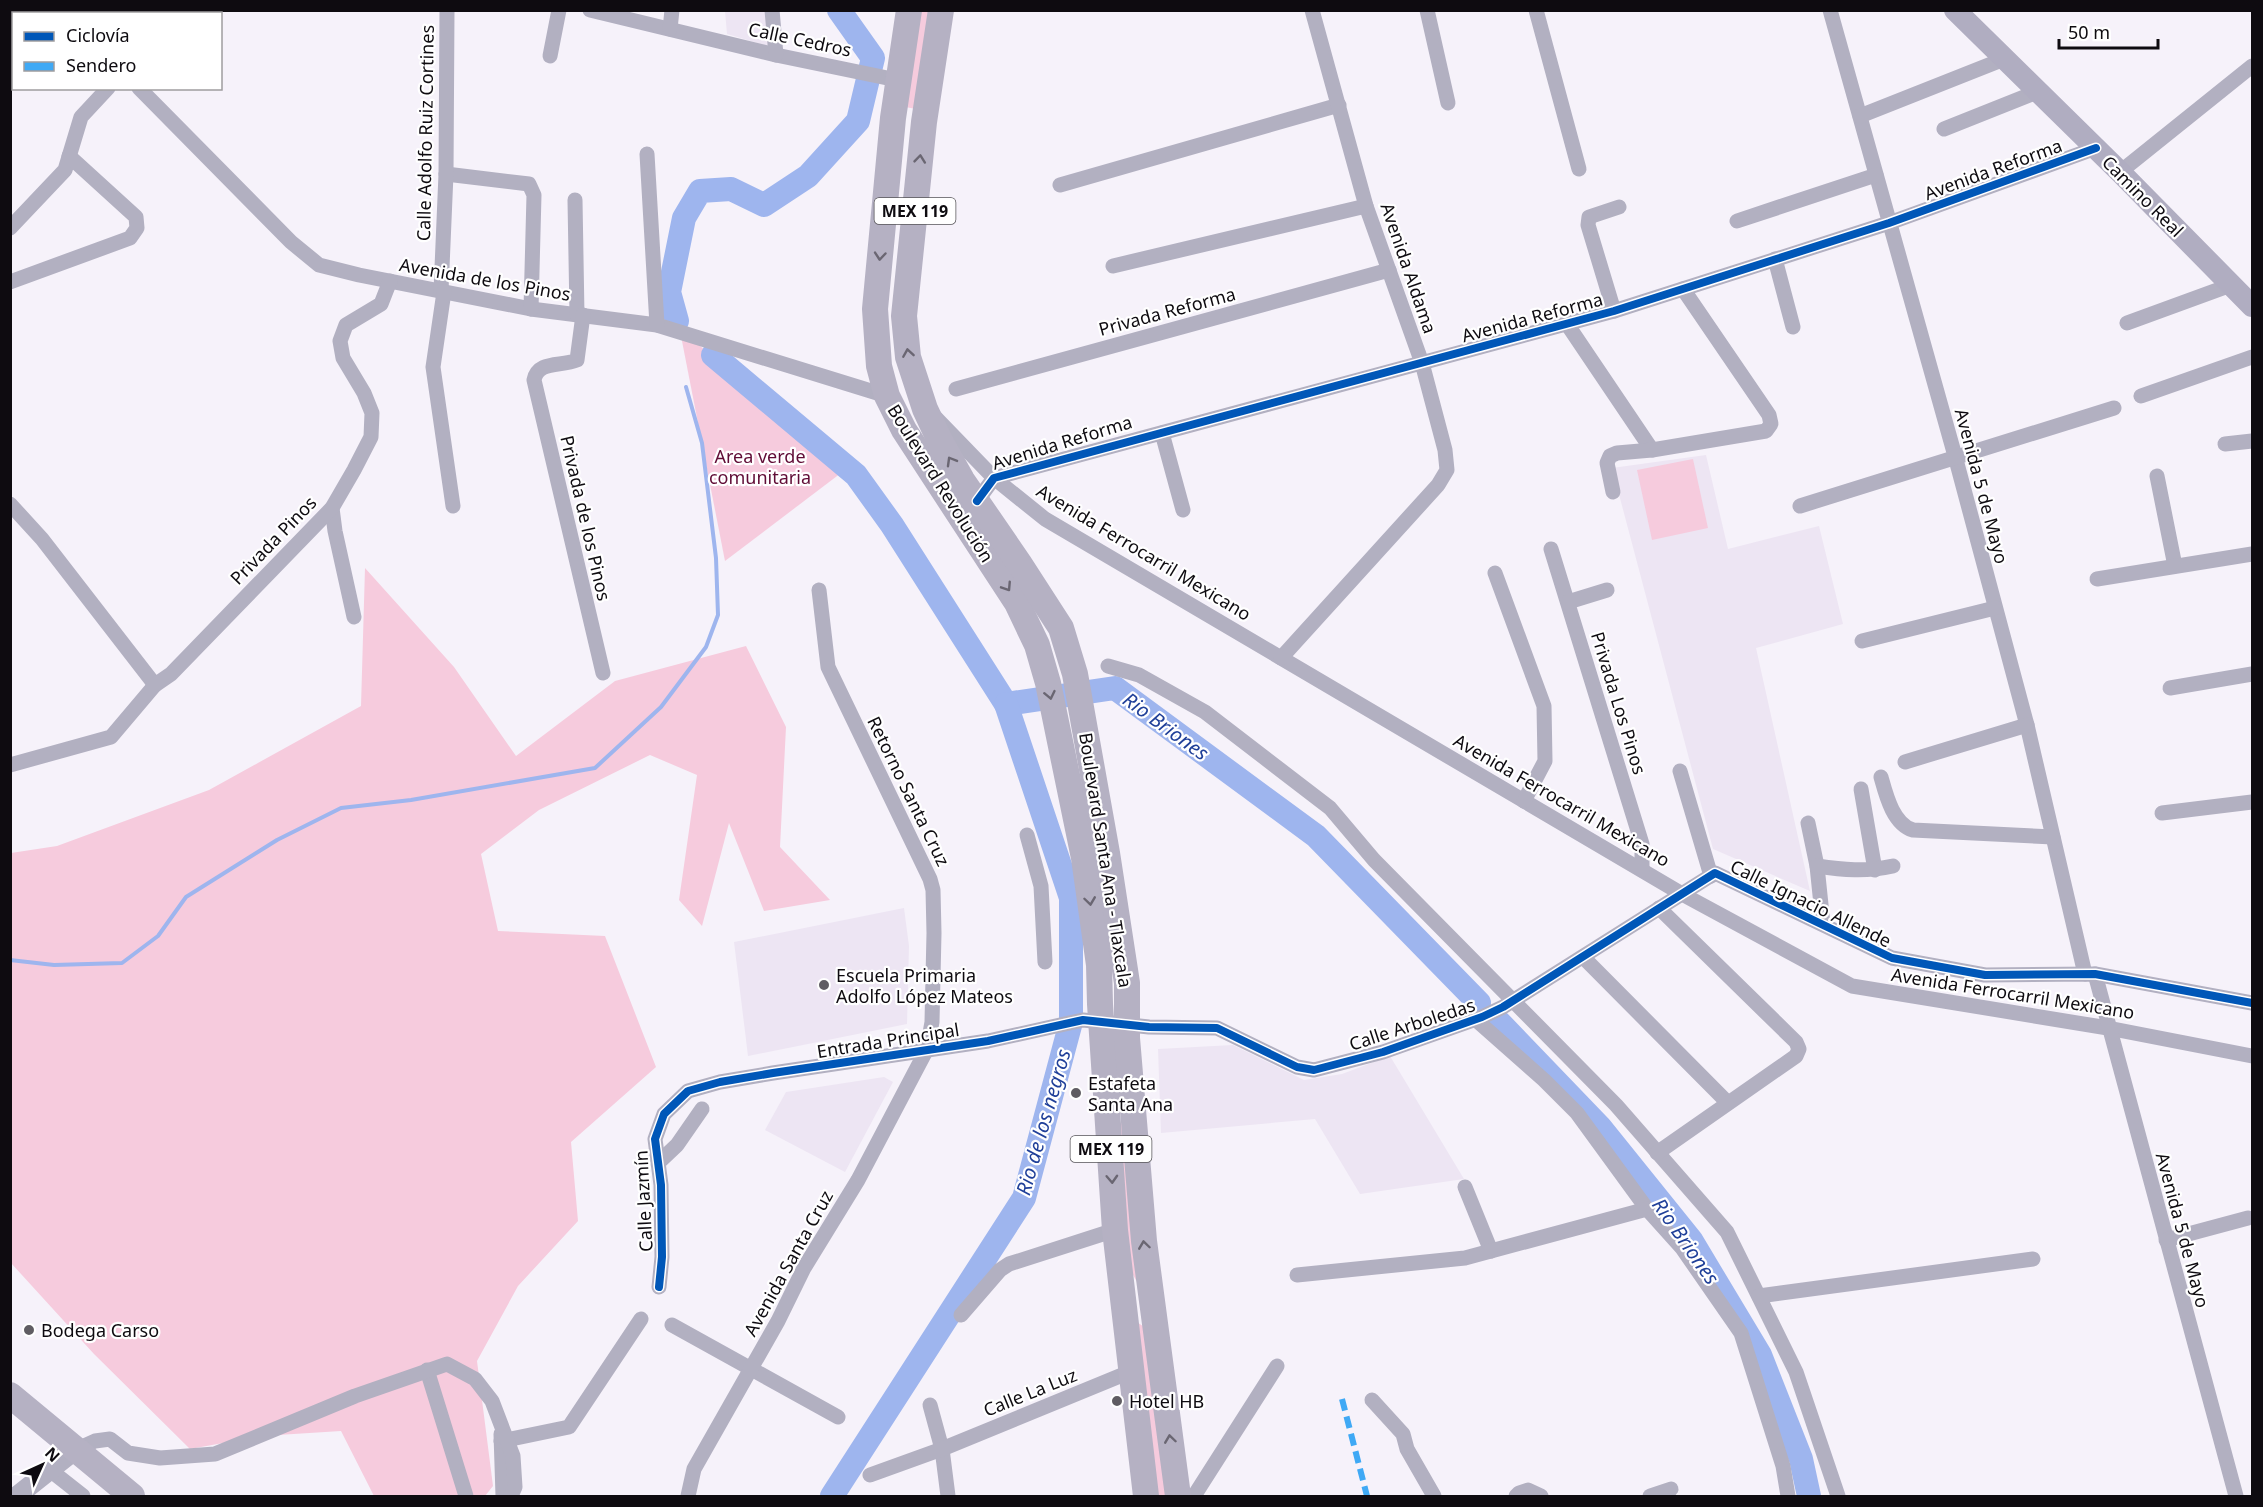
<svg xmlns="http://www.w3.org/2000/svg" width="2263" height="1507" font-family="'Noto Sans',sans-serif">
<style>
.built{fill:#ede5f3}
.green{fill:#f6cbdd}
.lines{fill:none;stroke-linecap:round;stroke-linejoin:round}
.stream{stroke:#9eb5ee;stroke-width:4}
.river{stroke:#9eb5ee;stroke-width:24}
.minor{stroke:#b2b0c1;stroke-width:15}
.tertiary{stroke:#b2b0c1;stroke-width:20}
.secondary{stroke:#b0adc1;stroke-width:22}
.primary{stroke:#b5b1c3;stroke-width:26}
.quiet{stroke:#3fa9f5;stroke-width:6;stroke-dasharray:12 6;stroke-linecap:butt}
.cycleway-casing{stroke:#fff;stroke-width:11}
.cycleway{stroke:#0057b8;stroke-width:8}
.oneway{stroke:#6a6672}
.poi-dot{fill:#5f5c62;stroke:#fff;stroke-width:2}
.labels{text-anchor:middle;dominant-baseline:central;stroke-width:4.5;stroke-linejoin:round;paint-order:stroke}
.shield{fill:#fff;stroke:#565458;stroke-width:1.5}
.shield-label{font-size:16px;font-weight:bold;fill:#0e0b10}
.street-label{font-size:18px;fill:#0e0b10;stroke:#fff}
.park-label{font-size:18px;fill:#600c36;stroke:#fff}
.poi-label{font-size:18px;fill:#0e0b10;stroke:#fff;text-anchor:start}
.water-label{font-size:20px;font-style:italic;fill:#204099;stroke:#fff}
</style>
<rect width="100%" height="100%" fill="#f6f2fa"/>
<g class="built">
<path d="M 725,11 L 768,11 L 771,47 L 727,34 Z"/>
<path d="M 1706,455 L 1728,549 L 1819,526 L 1843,624 L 1756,648 L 1810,891 L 1713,849 L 1612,468 Z"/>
<path d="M 904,908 L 909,946 L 907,1024 L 748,1056 L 734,942 Z"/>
<path d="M 1233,1045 L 1304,1080 L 1342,1074 L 1390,1056 L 1464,1179 L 1360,1194 L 1315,1119 L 1161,1133 L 1158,1049 Z"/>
<path d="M 884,1077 L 893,1082 L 845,1172 L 765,1130 L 786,1092 Z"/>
</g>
<g class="green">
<path d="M 915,11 L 931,11 L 916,109 L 900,106 Z"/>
<path d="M 681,336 L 692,339 L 845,470 L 725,561 Z"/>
<path d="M 1693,459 L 1708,528 L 1652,540 L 1637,470 Z"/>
<path d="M 365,568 L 454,667 L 516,756 L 615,681 L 746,646 L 786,727 L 780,847 L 830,900 L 764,911 L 729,823 L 702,926 L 679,900 L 697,775 L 650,755 L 539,810 L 481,854 L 498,931 L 605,936 L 656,1067 L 571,1142 L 578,1221 L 518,1286 L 477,1361 L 493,1486 L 485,1496 L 374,1496 L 341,1431 L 262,1436 L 190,1449 L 94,1354 L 11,1263 L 11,853 L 57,846 L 209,790 L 361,706 Z"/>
<path d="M 1113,1120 L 1124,1124 L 1140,1287 L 1125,1261 Z"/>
<path d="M 1132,1319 L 1149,1330 L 1169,1496 L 1157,1496 Z"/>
</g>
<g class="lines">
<path class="stream" d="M 10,960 L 54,965 L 122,963 L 158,936 L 186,897 L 277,840 L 341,808 L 411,800 L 595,768 L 661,707 L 706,647 L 718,615 L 716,558 L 702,443 L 686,387"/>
<g class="river">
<path d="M 677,321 L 669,292 L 684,218 L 700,191 L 731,189 L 764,205 L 808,176 L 858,121 L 873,58 L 839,10"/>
<path d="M 713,355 L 856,475 L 892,525 L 1006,704 L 1115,688 L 1316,836 L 1479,1003"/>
<path d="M 1500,1023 L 1600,1127 L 1691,1240 L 1760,1355 L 1801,1459 L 1809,1496"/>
<path d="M 832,1496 L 1024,1198 L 1071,1022 L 1071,898 L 1006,704"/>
</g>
<g class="minor">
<path d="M 60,10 L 63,14"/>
<path d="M 590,10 L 776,55 L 897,80"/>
<path d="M 772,10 L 776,55"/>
<path d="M 1427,10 L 1448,103"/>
<path d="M 1536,10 L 1579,169"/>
<path d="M 1830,10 L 1955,456 L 2027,725 L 2085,974"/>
<path d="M 124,14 L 127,10"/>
<path d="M 10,22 L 14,18"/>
<path d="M 670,29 L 672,10"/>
<path d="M 550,56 L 559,10"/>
<path d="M 139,88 L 291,242 L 319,265 L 359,275 L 531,309 L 657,325 L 887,396"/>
<path d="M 1860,116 L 2004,59"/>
<path d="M 1944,129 L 2037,92"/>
<path d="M 647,154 L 657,325"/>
<path d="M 2120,172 L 2252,66"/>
<path d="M 446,174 L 529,184 L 534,195 L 531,309"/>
<path d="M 1060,185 L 1339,105"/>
<path d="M 575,200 L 577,315"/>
<path d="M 1737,221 L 1876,175"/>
<path d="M 10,228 L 65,170 L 81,117 L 108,88"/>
<path d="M 1775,259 L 1793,327"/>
<path d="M 1113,266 L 1366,206"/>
<path d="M 10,282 L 130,238 L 137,228 L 136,217 L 69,156"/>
<path d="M 441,291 L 446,174 L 447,10"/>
<path d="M 444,292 L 433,367 L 453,506"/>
<path d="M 1614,311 L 1588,225 L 1589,217 L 1619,207"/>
<path d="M 583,315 L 577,360 C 561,367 538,360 534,380 L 603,673"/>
<path d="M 2127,323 L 2231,285"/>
<path d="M 1567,324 L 1652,450"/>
<path d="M 956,389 L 1389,270"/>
<path d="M 2141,396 L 2252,357"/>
<path d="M 934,416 L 994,478 L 1045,519 L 1682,894 L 1852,986 L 2108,1028 L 2252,1056"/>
<path d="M 1162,433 L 1183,510"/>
<path d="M 2225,444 L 2252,441"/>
<path d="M 2157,476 L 2175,566"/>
<path d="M 1613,492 L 1607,463 L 1610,456 L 1617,453 L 1652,450 L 1766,431 L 1771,424 L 1769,415 L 1683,289"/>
<path d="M 977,501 L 994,478 L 1614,311 L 1889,223 L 2096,148"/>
<path d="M 10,504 L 42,539 L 155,685"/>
<path d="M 1800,506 L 2114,408"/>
<path d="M 332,508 L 335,531 L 354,617"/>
<path d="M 1551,549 L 1642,844 L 1642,870"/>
<path d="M 1495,573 L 1544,706 L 1545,761 L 1524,801"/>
<path d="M 2097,579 L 2252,554"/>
<path d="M 1568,602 L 1607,590"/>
<path d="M 1862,641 L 1995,608"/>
<path d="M 1281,658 L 1438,485 L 1447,470 L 1445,450 L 1422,363 L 1366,206 L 1312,10"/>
<path d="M 1108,666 L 1139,675 L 1205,712 L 1330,808 L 1374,860 L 1616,1105 L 1727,1232 L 1796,1372 L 1838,1496"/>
<path d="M 2170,688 L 2252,674"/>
<path d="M 1905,762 L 2027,725"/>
<path d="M 10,765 L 111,737 L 155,685 L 171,674 L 332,508 L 354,470 L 371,437 L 372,413 L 364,393 L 343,358 L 340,341 L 346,325 L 381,304 L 390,281"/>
<path d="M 1680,771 L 1711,876"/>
<path d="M 1881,777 C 1886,795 1893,824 1913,830 L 2053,837"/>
<path d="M 1861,789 L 1875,870"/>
<path d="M 2162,813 L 2252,802"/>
<path d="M 1808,823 L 1817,866 L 1823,924"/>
<path d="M 1027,835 L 1041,886 L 1045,962"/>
<path d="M 1817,866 C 1843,870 1866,872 1893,866"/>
<path d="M 1583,957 L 1728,1103"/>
<path d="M 2095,974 L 2236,1496"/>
<path d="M 1475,1019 L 1544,1080 L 1577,1113 L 1647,1209 L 1682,1248 L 1741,1333 L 1783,1466 L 1788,1496"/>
<path d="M 1657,1153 L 1796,1056 L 1799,1049 L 1796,1042 L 1659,908"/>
<path d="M 658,1163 L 677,1145 L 702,1109"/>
<path d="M 1465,1187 L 1491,1251"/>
<path d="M 2166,1240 L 2248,1218"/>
<path d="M 1297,1275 L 1465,1258 L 1647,1209"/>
<path d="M 659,1287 L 662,1257 L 661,1185 L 655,1139 L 664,1114 L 688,1091 L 720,1082 L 773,1073 L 988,1041 L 1083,1020 L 1149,1027 L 1217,1028 L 1297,1067 L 1314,1070 L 1383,1052 L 1482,1017 L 1503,1007 L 1715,873 L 1892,958 L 1985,975 L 2095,974 L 2252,1003"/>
<path d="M 1759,1296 L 2033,1259"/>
<path d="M 961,1315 L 1000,1270 L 1009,1264 L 1115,1230"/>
<path d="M 672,1325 L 838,1417"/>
<path d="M 427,1370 L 466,1496"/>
<path d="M 1372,1400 L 1403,1434 L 1407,1449 L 1434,1496"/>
<path d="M 930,1405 L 942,1449 L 948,1496"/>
<path d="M 501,1434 L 503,1496"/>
<path d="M 501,1441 L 569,1427 L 641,1319"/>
<path d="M 75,1450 L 95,1441 L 110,1439 L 128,1453 L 160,1458 L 215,1454 L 355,1396 L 447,1364 L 475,1379 L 492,1401 L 513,1456 L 515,1487 L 511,1496"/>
<path d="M 50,1470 L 83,1496"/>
<path d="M 870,1475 L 942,1449 L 1132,1371"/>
<path d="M 688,1496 L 694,1469 L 778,1321 L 804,1268 L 858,1180 L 927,1049 L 932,1022 L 934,933 L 933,890 L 930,879 L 828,667 L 819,590"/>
<path d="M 1194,1496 L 1277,1366"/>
<path d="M 1516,1496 L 1519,1493 L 1528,1490 L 1541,1496"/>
<path d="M 1650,1496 L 1671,1489"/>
</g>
<path class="tertiary" d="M 17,1496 L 75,1450"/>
<path class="secondary" d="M 1955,10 L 2120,172 L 2252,306"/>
<g class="primary">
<path d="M 909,10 L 893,118 L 875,309 L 879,366 L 887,396 L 904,430 L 1017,603 L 1037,645 L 1048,683 L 1084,858 L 1099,965 L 1100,1004 L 1115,1230 L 1146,1496"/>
<path d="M 941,10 L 924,122 L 904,316 L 908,357 L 925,409 L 940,441 L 962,480 L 1019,563 L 1061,628 L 1075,674 L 1107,853 L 1127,983 L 1127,1038 L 1144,1241 L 1178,1496"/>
<path d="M 10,1395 L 132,1496"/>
</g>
<path class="quiet" d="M 1342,1399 L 1367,1496"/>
<g class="cycleway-casing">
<g id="cycleway">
<path d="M 977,501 L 994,478 L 1614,311 L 1889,223 L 2096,148"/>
<path d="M 659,1287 L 662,1257 L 661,1185 L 655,1139 L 664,1114 L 688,1091 L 720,1082 L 773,1073 L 988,1041 L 1083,1020 L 1149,1027 L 1217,1028 L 1297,1067 L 1314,1070 L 1383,1052 L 1482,1017 L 1503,1007 L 1715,873 L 1892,958 L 1985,975 L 2095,974 L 2252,1003"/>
</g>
</g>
<use href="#cycleway" class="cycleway"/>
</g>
<defs><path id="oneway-chevron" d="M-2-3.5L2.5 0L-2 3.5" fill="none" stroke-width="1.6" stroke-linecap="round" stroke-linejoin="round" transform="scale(1.5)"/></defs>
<g class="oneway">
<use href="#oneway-chevron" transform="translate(920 159) rotate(-84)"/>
<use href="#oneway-chevron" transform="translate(880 256) rotate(95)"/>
<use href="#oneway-chevron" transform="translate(908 353) rotate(-99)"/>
<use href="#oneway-chevron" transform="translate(951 461) rotate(-120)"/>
<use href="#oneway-chevron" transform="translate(1007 587) rotate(57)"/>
<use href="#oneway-chevron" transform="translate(1050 695) rotate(78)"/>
<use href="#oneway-chevron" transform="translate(1090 901) rotate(82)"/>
<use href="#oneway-chevron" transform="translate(1112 1179) rotate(87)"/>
<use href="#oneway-chevron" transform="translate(1144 1245) rotate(-98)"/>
<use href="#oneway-chevron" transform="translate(1170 1439) rotate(-98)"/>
</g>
<g class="poi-dot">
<circle cx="824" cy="985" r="6"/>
<circle cx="1076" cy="1093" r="6"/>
<circle cx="29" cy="1330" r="6"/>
<circle cx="1117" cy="1401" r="6"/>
</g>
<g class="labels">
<g class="shield">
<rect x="874.5" y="198" width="81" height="26" rx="4.5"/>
<rect x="1070.5" y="1136" width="81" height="26" rx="4.5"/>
</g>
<g class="shield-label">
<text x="915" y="211">MEX 119</text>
<text x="1111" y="1149">MEX 119</text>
</g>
<g class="street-label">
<text transform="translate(800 39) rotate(12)">Calle Cedros</text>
<text transform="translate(425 133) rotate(-89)">Calle Adolfo Ruiz Cortines</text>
<text transform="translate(1993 169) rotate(-20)">Avenida Reforma</text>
<text transform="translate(2143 196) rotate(45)">Camino Real</text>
<text transform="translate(1409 268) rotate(71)">Avenida Aldama</text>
<text transform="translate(485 279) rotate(10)">Avenida de los Pinos</text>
<text transform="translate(1167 311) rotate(-15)">Privada Reforma</text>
<text transform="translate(1532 317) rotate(-15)">Avenida Reforma</text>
<text transform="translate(1062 442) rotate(-17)">Avenida Reforma</text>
<text transform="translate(941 483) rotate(58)">Boulevard Revolución</text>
<text transform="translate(1982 486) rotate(75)">Avenida 5 de Mayo</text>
<text transform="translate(586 518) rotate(77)">Privada de los Pinos</text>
<text transform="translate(273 540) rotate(-46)">Privada Pinos</text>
<text transform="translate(1144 552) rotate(31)">Avenida Ferrocarril Mexicano</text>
<text transform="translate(1619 703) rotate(73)">Privada Los Pinos</text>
<text transform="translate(909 791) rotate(64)">Retorno Santa Cruz</text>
<text transform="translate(1562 800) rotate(30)">Avenida Ferrocarril Mexicano</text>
<text transform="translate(1106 860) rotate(81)">Boulevard Santa Ana - Tlaxcala</text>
<text transform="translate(1811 903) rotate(26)">Calle Ignacio Allende</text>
<text transform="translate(2013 993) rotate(9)">Avenida Ferrocarril Mexicano</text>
<text transform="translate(1412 1024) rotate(-18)">Calle Arboledas</text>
<text transform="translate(888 1040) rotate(-9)">Entrada Principal</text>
<text transform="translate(643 1201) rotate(-93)">Calle Jazmín</text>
<text transform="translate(2183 1230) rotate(75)">Avenida 5 de Mayo</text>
<text transform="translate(788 1263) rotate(-61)">Avenida Santa Cruz</text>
<text transform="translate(1030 1392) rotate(-22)">Calle La Luz</text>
</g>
<g class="park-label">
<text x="760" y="456">Area verde<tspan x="760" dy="21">comunitaria</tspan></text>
</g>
<g class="poi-label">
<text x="836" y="975">Escuela Primaria<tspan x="836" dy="21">Adolfo López Mateos</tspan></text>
<text x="1088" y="1083">Estafeta<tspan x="1088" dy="21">Santa Ana</tspan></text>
<text x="41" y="1330">Bodega Carso</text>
<text x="1129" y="1401">Hotel HB</text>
</g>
<g class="water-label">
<text transform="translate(1166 726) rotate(36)">Rio Briones</text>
<text transform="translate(1043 1122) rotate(-74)">Rio de los negros</text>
<text transform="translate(1686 1241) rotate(55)">Rio Briones</text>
</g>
</g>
<rect width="2263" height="1507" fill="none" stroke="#0e0b10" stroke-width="24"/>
<rect x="12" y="12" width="210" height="78" fill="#ffffff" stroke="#9f9d9f" stroke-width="1.5"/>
<rect x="24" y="32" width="30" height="9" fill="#0057b8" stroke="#9f9d9f" stroke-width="1.5"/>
<text x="66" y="42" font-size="18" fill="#0e0b10">Ciclovía</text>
<rect x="24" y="62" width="30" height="9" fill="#3fa9f5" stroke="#9f9d9f" stroke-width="1.5"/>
<text x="66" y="72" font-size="18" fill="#0e0b10">Sendero</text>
<g transform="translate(42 1465) rotate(45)" stroke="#ffffff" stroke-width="4.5" paint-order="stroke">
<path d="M0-4.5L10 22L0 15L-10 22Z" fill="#0e0b10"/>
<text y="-9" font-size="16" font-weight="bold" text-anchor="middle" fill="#0e0b10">N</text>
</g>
<path d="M2059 39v9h99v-9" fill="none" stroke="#0e0b10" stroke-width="3"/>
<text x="2068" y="39" font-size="18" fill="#0e0b10" stroke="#ffffff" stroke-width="4.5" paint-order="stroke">50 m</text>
</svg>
